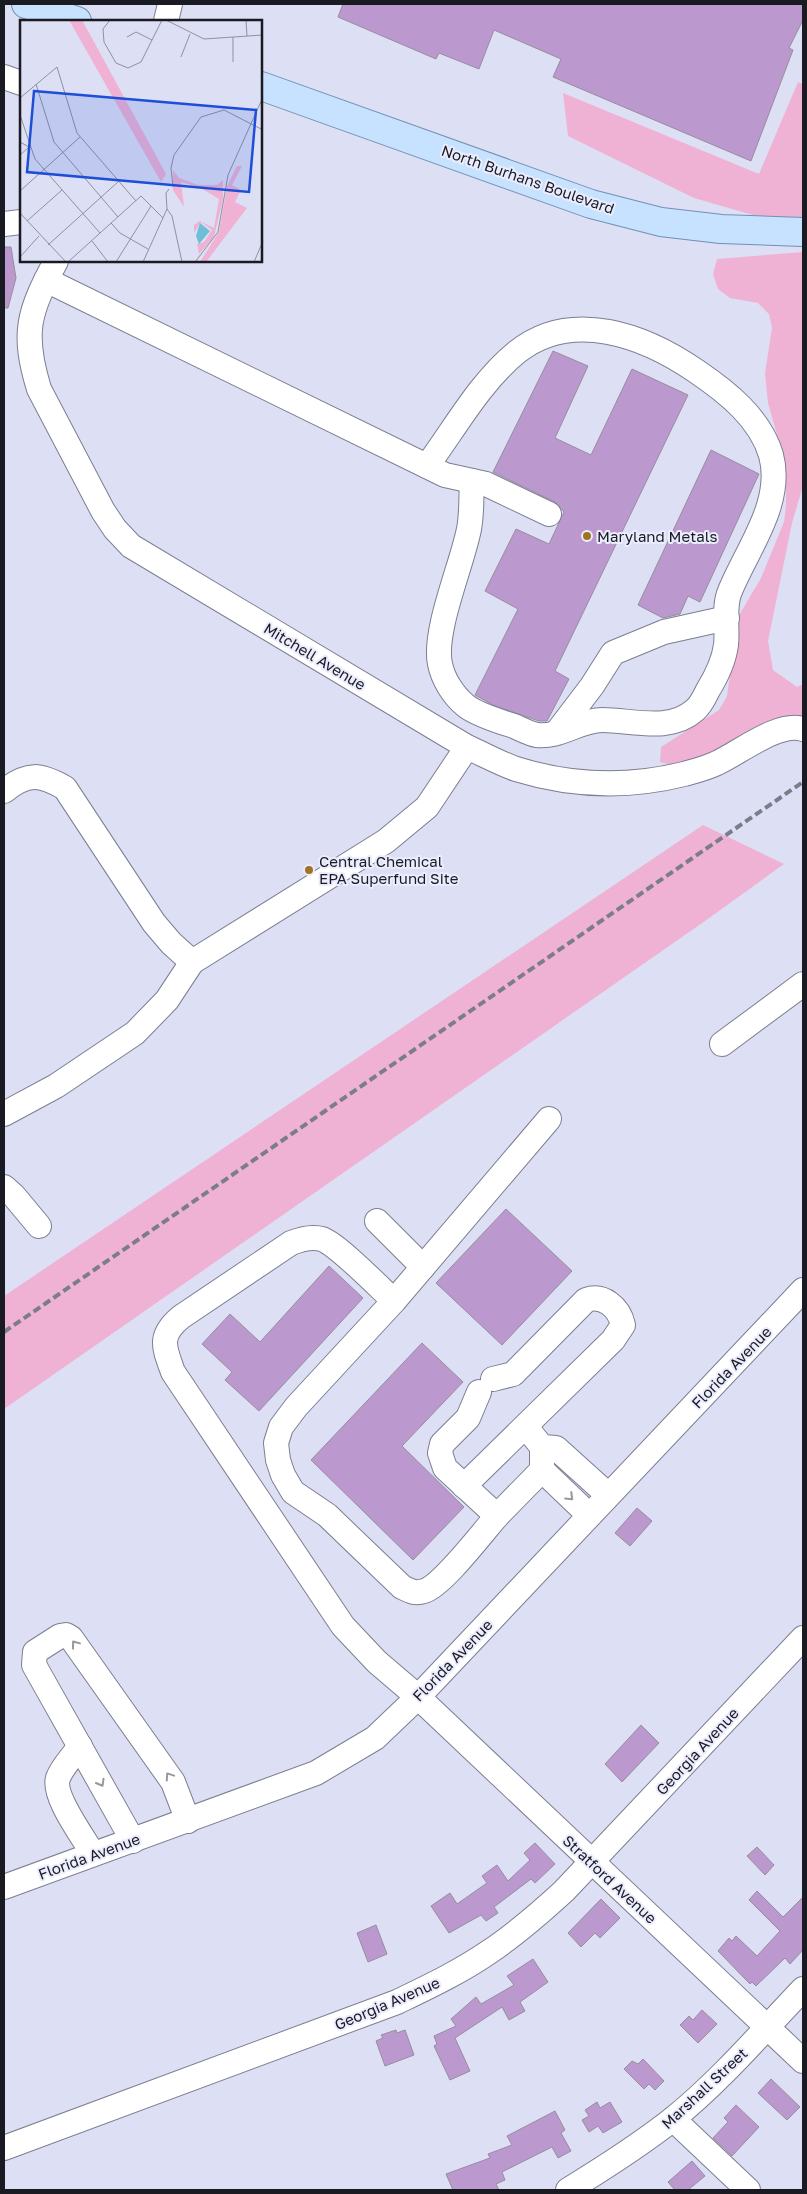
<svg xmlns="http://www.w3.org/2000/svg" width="807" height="2194" font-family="'Golos Text',sans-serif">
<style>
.green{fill:#efb2d4}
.building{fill:#bb98ce;stroke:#988d9e}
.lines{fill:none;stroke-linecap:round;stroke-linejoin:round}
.minor-casing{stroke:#7c7e91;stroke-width:26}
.major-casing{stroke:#7290b1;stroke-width:30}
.minor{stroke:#fff;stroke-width:24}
.major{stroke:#c7e2fe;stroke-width:28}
.rail{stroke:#7b7d8a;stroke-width:4;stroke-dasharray:8 4;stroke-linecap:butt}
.oneway{stroke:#98989c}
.poi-dot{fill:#9f7524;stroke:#ebedfe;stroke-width:2}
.labels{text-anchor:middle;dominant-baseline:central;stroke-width:4;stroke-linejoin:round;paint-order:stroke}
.street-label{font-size:15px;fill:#1a1b22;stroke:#ebedfe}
.poi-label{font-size:15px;fill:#1a1b22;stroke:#ebedfe;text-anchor:start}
.inset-road{fill:none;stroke:#8f91a0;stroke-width:1}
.view{fill:#1d4ed8;fill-opacity:0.15;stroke:#1d4ed8;stroke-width:2.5}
.inset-edge{fill:none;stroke:#1a1b22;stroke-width:2.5}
</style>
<rect width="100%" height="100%" fill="#dddff4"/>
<g class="green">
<path d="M 798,82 L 803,84 L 803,220 L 767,219 L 694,198 L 568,136 L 563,93 L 759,174 Z"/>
<path d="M 803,252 L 803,486 L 792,523 L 768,641 L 773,670 L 797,687 L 803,684 L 803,725 L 675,766 L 660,762 L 661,747 L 719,710 L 727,696 L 738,617 L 761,578 L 784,522 L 786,506 L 786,491 L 776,431 L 768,403 L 765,373 L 772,328 L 769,314 L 758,303 L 730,298 L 718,289 L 713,274 L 717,259 Z"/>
<path d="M 703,825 L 784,864 L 705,921 L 4,1409 L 4,1296 Z"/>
</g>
<g class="building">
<path d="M 343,4 L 803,4 L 803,20 L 789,48 L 793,50 L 751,161 L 553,77 L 561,59 L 494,30 L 479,69 L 439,53 L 436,59 L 338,17 Z"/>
<path d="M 4,247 L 11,247 L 16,278 L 8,308 L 4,308 Z"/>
<path d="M 553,351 L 588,366 L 555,438 L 591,455 L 632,369 L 688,395 L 555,671 L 569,679 L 547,721 L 539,721 L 493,705 L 475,695 L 518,609 L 485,591 L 516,529 L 549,544 L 564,512 L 555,502 L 493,472 Z"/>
<path d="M 711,450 L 759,474 L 700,602 L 688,596 L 680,614 L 663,618 L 638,605 Z"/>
<path d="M 506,1209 L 572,1271 L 502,1345 L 436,1283 Z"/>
<path d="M 329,1266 L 363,1298 L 259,1411 L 225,1380 L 232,1372 L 202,1344 L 230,1314 L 260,1342 Z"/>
<path d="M 422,1343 L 463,1382 L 402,1446 L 464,1507 L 413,1560 L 311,1460 Z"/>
<path d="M 637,1508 L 652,1521 L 630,1546 L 615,1533 Z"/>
<path d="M 641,1725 L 659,1743 L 622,1782 L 605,1764 Z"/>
<path d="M 535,1843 L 555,1864 L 535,1883 L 531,1879 L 494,1907 L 498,1913 L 486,1921 L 481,1915 L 449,1933 L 431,1906 L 450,1893 L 457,1904 L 487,1883 L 482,1876 L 497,1865 L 508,1881 L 530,1860 L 524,1853 Z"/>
<path d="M 757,1847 L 774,1865 L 765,1875 L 747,1856 Z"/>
<path d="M 757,1891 L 783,1917 L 803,1897 L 803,1950 L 790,1964 L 785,1958 L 756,1986 L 752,1982 L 750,1984 L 718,1951 L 729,1938 L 732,1941 L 736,1936 L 757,1956 L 780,1931 L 749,1900 Z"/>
<path d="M 601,1899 L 620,1918 L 600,1938 L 595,1933 L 581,1947 L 568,1933 Z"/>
<path d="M 376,1925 L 387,1954 L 368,1962 L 357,1933 Z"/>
<path d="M 533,1959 L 548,1982 L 520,2002 L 525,2011 L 509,2020 L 502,2007 L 455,2038 L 470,2071 L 450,2080 L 434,2046 L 437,2044 L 434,2036 L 456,2026 L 451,2019 L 476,1997 L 481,2004 L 514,1985 L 507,1976 Z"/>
<path d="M 702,2010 L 717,2024 L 698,2043 L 680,2025 L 689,2016 L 693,2020 Z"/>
<path d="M 396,2030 L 397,2033 L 405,2030 L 414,2055 L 385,2066 L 376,2041 L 383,2038 L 381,2035 Z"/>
<path d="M 643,2059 L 664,2081 L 655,2090 L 649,2084 L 644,2089 L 624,2069 L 632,2061 L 638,2064 Z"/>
<path d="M 771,2079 L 800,2107 L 787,2120 L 758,2093 Z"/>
<path d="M 597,2102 L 600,2108 L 610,2102 L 622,2122 L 603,2133 L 598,2126 L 589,2132 L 582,2120 L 589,2116 L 585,2110 Z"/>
<path d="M 736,2105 L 759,2127 L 732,2156 L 713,2138 L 728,2122 L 724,2118 Z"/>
<path d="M 555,2111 L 565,2130 L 561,2133 L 571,2151 L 558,2158 L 552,2147 L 502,2172 L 505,2180 L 496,2184 L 499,2190 L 453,2190 L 446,2174 L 490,2158 L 488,2154 L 512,2145 L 507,2136 Z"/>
<path d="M 692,2161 L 705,2176 L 688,2190 L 675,2190 L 668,2182 Z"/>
</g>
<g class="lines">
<g class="minor-casing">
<g id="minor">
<path d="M 166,21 L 170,4"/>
<path d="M 4,77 L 21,83"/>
<path d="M 4,224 L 21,222"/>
<path d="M 56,261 C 28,313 22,333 39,389 L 103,511 L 115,529 L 131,546 L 467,747 C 483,754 499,763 516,769 C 571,786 628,788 684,774 C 695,771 707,768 717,763 C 739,753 779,721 803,729"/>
<path d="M 46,280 L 445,475 L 486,484 L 549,514"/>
<path d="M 427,466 C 455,428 480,382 517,352 C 572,308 645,336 696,371 C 727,392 760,418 771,455 C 784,503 747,549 730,591 C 723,607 728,629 726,645 C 724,660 716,677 708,690 C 705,696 701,705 695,710 C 669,733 633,720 602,720 C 580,720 559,738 537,735 C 530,734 521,729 514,726 C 501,722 475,714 465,705 C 453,695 443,679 440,664 C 433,631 462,565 469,529 C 472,514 471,496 472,481"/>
<path d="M 557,732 L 592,686 L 613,653 L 664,632 L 727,618"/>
<path d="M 4,791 C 28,772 40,774 65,788 L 154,923 L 171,943 L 192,962 L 386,841 L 427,807 L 467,747"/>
<path d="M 722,1044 L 803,984"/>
<path d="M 4,1114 L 56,1086 L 135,1033 L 167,1000 L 192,962"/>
<path d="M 4,1187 L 14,1196 L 39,1226"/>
<path d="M 377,1221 L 423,1267"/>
<path d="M 394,1301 C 379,1287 338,1245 322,1239 C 311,1236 301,1239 291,1243 L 181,1317 C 158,1336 164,1347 173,1372 L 343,1626 L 377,1662 L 418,1697 L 803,2061"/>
<path d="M 479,1392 L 468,1418 L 442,1444 L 440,1453 L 445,1468 L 497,1516 L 542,1470"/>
<path d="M 526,1427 L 542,1447 L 542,1470 L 589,1515"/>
<path d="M 542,1447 L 556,1448 L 608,1495"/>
<path d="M 464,1486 L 613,1340 L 623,1325 C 619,1307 603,1294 586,1300 L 513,1374 L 493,1379"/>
<path d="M 497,1516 C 483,1532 442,1586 424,1591 C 415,1594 410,1591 402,1587 L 327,1515 L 293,1492 L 283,1475 L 278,1460 L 276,1443 L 281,1427 L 296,1407 L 394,1301 L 549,1119"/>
<path d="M 80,1746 C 74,1755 62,1767 58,1778 C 52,1796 84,1838 93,1854"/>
<path d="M 133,1841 L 34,1665 L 35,1652 L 60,1636 L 66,1635 L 71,1638 L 173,1782 L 188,1821"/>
<path d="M 4,1887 L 316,1773 L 375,1738 L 418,1697 L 803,1290"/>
<path d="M 673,2119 L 748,2190"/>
<path d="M 4,2148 L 397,2002 C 428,1987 460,1972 489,1952 C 516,1934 540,1913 564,1891 L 803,1638"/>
<path d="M 568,2190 C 604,2168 640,2145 673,2119 C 720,2081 761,2033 803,1989"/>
</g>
</g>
<g class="major-casing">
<g id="major">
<path d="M 26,4 L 77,21"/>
<path d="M 261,86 L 591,204 L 661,222 L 721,229 L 803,232"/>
</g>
</g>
<use href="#minor" class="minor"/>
<use href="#major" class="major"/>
<path class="rail" d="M 4,1332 L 803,782"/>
</g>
<defs><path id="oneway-chevron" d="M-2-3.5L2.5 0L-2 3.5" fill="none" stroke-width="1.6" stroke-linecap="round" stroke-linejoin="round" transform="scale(1.25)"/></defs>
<g class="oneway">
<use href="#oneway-chevron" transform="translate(570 1497) rotate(44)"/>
<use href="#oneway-chevron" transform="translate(75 1644) rotate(-127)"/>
<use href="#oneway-chevron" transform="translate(169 1776) rotate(-124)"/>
<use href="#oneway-chevron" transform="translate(101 1783) rotate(60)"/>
</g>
<g class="poi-dot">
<circle cx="587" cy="536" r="5"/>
<circle cx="309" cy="870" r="5"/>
</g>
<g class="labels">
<g class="street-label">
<text transform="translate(528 179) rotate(19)">North Burhans Boulevard</text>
<text transform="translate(315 656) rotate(31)">Mitchell Avenue</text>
<text transform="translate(731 1367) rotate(-46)">Florida Avenue</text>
<text transform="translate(452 1660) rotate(-46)">Florida Avenue</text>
<text transform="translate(697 1751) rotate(-47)">Georgia Avenue</text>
<text transform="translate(89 1856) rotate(-20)">Florida Avenue</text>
<text transform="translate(610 1879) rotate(43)">Stratford Avenue</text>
<text transform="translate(387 2003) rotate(-23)">Georgia Avenue</text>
<text transform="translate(704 2088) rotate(-43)">Marshall Street</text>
</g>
<g class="poi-label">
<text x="597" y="536">Maryland Metals</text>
<text x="319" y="861">Central Chemical<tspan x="319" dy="17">EPA Superfund Site</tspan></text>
</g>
</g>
<g transform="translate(20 20)">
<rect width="242" height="242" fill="#dddff4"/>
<path d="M 49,0 L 62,0 L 146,154 L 141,162 ZM 217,146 L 222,146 L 212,165 L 221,170 L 215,182 L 227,188 L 186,242 L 180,242 L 199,212 L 207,166 ZM 153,150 L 159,158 L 178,165 L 197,165 L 203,160 L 203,179 L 194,217 L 179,234 L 177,224 L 184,222 L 192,210 L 181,202 L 174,213 L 174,205 L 180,201 L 194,208 L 199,179 L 179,167 L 161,162 L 164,187 L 153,170 Z" fill="#efb2d4"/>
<path d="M 180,203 L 190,211 L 179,224 L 176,216 Z" fill="#6ebed6"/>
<path class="inset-road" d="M 90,0 L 83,9 L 84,22 L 96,43 L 108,48 L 121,42 L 142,0M 146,0 L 184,19 L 243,15M 226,0 L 227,16M 107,17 L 116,12 L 132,20M 161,37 L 170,14M 213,42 L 213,17M 16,64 L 34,122 L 98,197M 0,78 L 37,47 L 57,113 L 116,181M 0,95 L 15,139 L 80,213M 0,122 L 9,127 L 0,135M 153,167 L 151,148 L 154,135 L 181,97 L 204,90 L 243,110M 0,171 L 60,117M 147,189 L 152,196 L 162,242M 0,193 L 46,242M 7,201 L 42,170M 91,203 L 100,213 L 128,229M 72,221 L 88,242M 28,225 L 99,161M 0,237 L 19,216M 48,242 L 121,176 L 143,198M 96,242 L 131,186M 123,242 L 147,189 L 146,173 L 149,169M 175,242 L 198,212 L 208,155 L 243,77M 234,242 L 243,221"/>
<path class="view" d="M 14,71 L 236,90 L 229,172 L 7,152 Z"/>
<rect width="242" height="242" class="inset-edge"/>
</g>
<rect width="807" height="2194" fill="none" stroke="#1a1b22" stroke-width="10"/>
</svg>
